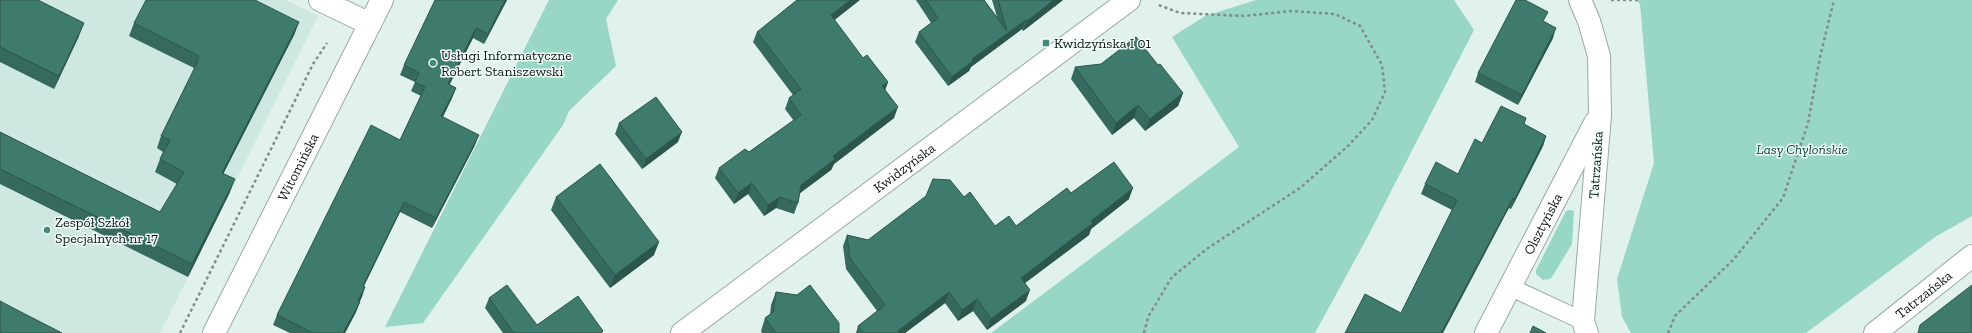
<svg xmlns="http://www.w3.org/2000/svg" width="1972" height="333" font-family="'Zilla Slab',serif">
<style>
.built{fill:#cee8e1}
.green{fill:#98d6c6}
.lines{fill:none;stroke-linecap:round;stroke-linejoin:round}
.service-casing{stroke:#99a9a4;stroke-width:19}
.minor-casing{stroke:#99a9a4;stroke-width:24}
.tertiary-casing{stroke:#99a9a4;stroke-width:24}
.path{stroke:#808c88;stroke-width:2.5;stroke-dasharray:3 3;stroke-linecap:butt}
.service{stroke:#fff;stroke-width:17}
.minor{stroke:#fff;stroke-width:22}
.tertiary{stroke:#fff;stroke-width:22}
.wall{fill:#366a5e}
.shaded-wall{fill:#2c564c}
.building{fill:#3f7b6d;stroke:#2c564c}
.poi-dot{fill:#468879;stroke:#f1fefa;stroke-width:1.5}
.labels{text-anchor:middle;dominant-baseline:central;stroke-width:3;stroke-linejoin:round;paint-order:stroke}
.poi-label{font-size:14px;fill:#0e1413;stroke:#f1fefa;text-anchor:start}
.park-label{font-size:14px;font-style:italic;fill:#053e34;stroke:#f1fefa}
.street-label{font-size:14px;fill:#0e1413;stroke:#f1fefa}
</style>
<rect width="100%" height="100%" fill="#e1f2ed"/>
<path class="built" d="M 0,0 L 286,0 L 318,16 L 160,333 L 0,333 Z"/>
<g class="green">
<path d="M 549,0 L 618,0 L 606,19 L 616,66 L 569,111 L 563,125 L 423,323 L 385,327 Z"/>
<path d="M 1256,0 L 1454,0 L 1474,30 L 1367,238 L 1315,333 L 991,333 L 1239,147 L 1172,37 L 1205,16 Z"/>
<path d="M 1636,0 L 1972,0 L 1972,216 L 1935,237 L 1806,333 L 1631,333 L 1622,317 L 1617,279 L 1654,163 L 1640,4 Z"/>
<path d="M 1570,210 L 1574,211 L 1572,244 L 1552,277 L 1550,279 L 1543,280 L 1536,274 L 1536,270 L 1566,211 Z"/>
</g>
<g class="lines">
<g class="service-casing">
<path id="service" d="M 1510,287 L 1583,321"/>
</g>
<g class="minor-casing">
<g id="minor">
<path d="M 320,0 L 370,24"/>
<path d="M 1580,0 L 1589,21 L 1599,56 L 1600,115 L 1583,321 L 1587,333"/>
<path id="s1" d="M 682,333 L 1129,0"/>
<path id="s2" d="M 1486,333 L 1595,123"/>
<path id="s3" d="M 1875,333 L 1972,256"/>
</g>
</g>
<g class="tertiary-casing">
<g id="tertiary">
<path id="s4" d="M 214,333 L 382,0"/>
</g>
</g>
<g class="path">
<path d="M 1611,0 L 1640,0"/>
<path d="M 180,333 L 313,64 L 327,43"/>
<path d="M 1144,333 L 1148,317 L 1172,277 L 1208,248 L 1300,188 L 1348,146 L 1372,120 L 1385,92 L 1382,65 L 1360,26 L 1335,14 L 1291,11 L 1244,16 L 1180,13 L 1156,4"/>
<path d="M 1668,333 L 1675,316 L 1734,259 L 1783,198 L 1808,123 L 1820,57 L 1834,0"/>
</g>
<use href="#service" class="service"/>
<use href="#minor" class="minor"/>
<use href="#tertiary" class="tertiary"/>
</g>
<g class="wall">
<path d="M 0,0 L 79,36 L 54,89 L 0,62 Z"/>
<path d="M 507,0 L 484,44 L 473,38 L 449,84 L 456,88 L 452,98 L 443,117 L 475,145 L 432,228 L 400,212 L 364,286 L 365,287 L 356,312 L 345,333 L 290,333 L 273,325 L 277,315 L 400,140 L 421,96 L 411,91 L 415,82 L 400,75 L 404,65 Z"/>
<path d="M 916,0 L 984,0 L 997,17 L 992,0 L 1063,0 L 1023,31 L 1022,29 L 971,67 L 969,71 L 948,86 L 915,42 L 919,32 L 931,23 Z"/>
<path d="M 834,20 L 863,58 L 888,82 L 885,90 L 894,118 L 834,164 L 831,170 L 799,194 L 798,203 L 794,214 L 776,208 L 764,216 L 748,194 L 734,204 L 715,178 L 719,168 L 749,152 L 794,121 L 785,109 L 789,98 L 793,95 L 753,42 L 757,32 Z"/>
<path d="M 299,22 L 294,35 L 223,174 L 230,192 L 188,277 L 0,184 L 0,132 L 160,212 L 177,184 L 155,172 L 160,159 L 163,152 L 157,148 L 161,136 L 192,74 L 194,68 L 129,36 L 134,23 Z"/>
<path d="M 1544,22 L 1553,38 L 1518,105 L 1475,82 L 1478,73 Z"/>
<path d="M 1158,65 L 1183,93 L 1178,106 L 1145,131 L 1134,118 L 1112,135 L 1071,79 L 1075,67 Z"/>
<path d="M 1526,118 L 1524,124 L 1546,136 L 1543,146 L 1511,209 L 1509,208 L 1401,313 L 1452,210 L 1421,194 L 1425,184 L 1458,174 L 1482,143 Z"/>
<path d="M 619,123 L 678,142 L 642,169 L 615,134 Z"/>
<path d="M 1071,193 L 1129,199 L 1091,229 L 1089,235 L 1025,283 L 1026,301 L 987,330 L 973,311 L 958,321 L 945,303 L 905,333 L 856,333 L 858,326 L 877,311 L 846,269 L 843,246 L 847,235 L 868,240 L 964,197 L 995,226 L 1016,226 Z"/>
<path d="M 556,197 L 654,255 L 610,288 L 551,210 Z"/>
<path d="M 776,292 L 839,332 L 839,333 L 762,333 L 761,331 L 765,318 L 770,315 L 771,305 Z"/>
<path d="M 489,298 L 537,325 L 602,333 L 503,333 L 485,308 Z"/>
</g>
<g class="shaded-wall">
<path d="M 505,0 L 507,0 L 484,44 L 488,34 Z"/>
<path d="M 850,0 L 860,0 L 827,26 L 831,15 Z"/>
<path d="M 1054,0 L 1063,0 L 1023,31 L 1027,21 Z"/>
<path d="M 1026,20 L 1022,29 L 971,67 L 969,71 L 948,86 L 952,77 L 972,59 Z"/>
<path d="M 299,22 L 294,35 L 217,186 L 222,173 Z"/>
<path d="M 84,23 L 79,36 L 54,89 L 59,76 Z"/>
<path d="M 476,28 L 473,38 L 445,94 L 448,84 Z"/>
<path d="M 1556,28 L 1553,38 L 1518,105 L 1522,95 Z"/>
<path d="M 888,82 L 884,93 L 882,86 Z"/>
<path d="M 456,88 L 452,98 L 438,126 L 441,116 Z"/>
<path d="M 1183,93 L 1178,106 L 1145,131 L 1150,119 Z"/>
<path d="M 1138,105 L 1134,118 L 1112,135 L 1116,123 Z"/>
<path d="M 898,107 L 894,118 L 834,164 L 831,170 L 797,195 L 801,185 L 833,156 Z"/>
<path d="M 682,132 L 678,142 L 642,169 L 646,159 Z"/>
<path d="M 479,135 L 475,145 L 432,228 L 436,218 Z"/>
<path d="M 1546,136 L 1543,146 L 1511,209 L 1515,199 Z"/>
<path d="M 235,179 L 230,192 L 188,277 L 192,264 Z"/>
<path d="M 752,183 L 748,194 L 734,204 L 738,193 Z"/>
<path d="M 1133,188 L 1129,199 L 1091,229 L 1089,235 L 1017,289 L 1021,278 L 1091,221 Z"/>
<path d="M 780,197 L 776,208 L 764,216 L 768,205 Z"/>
<path d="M 1513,198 L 1509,208 L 1443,333 L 1441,333 Z"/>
<path d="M 404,202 L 400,212 L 359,296 L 363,286 Z"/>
<path d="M 659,242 L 654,255 L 610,288 L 615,275 Z"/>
<path d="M 365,287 L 362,297 L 355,311 L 358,301 Z"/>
<path d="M 1030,290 L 1026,301 L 987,330 L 991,319 Z"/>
<path d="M 949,292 L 945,303 L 905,333 L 897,333 L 898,331 Z"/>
<path d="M 977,299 L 973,311 L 958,321 L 962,310 Z"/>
<path d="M 360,302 L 356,312 L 345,333 L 343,333 Z"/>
</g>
<g class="building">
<path d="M 0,0 L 38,0 L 84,23 L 59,76 L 0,47 Z"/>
<path d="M 146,0 L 255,0 L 299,22 L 222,173 L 235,179 L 192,264 L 0,169 L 0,132 L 160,212 L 184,172 L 160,159 L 170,140 L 161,136 L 198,61 L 197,60 L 199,56 L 134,23 Z"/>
<path d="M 435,0 L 505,0 L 488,34 L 476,28 L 448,84 L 456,88 L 441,116 L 479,135 L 436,218 L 404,202 L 363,286 L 365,287 L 358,301 L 360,302 L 343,333 L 313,333 L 277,315 L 371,125 L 400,140 L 425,87 L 415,82 L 419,73 L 404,65 Z"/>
<path d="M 797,0 L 850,0 L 831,15 L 863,58 L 867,55 L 888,82 L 882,86 L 898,107 L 833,156 L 835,159 L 801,185 L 798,203 L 780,197 L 768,205 L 752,183 L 738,193 L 719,168 L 745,149 L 749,152 L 801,115 L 789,98 L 801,89 L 757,32 Z"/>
<path d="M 926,0 L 984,0 L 1007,31 L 998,0 L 1054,0 L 1027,21 L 1026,20 L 972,59 L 973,61 L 952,77 L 919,32 L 938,18 Z"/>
<path d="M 1516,0 L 1525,0 L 1548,12 L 1543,21 L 1556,28 L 1522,95 L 1478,73 Z"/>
<path d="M 1136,37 L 1158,65 L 1160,64 L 1183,93 L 1150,119 L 1138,105 L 1116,123 L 1075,67 L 1101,64 Z"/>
<path d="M 656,97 L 682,132 L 646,159 L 619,123 Z"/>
<path d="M 1501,106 L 1526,118 L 1524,124 L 1546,136 L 1515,199 L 1513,198 L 1441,333 L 1345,333 L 1365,294 L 1401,313 L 1457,200 L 1425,184 L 1436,162 L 1458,174 L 1475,139 L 1482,143 Z"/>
<path d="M 1114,162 L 1133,188 L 1091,221 L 1093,223 L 1021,278 L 1030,290 L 991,319 L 977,299 L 962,310 L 949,292 L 898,331 L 899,333 L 863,333 L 858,326 L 885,305 L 850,258 L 847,235 L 868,240 L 926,196 L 933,179 L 950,180 L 964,197 L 970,192 L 995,226 L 1009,216 L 1016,226 L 1067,188 L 1071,193 Z"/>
<path d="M 600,164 L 659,242 L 615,275 L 556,197 Z"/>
<path d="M 507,285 L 537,325 L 578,296 L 603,331 L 601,333 L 514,333 L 489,298 Z"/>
<path d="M 810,285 L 839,323 L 839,333 L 776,333 L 765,318 L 773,312 L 776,292 L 797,295 Z"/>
<path d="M 1972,285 L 1972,333 L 1918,333 L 1920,325 Z"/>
<path d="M 0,301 L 23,313 L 62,333 L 0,333 Z"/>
<path d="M 1533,326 L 1546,333 L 1530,333 Z"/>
</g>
<g class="poi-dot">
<rect x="1042" y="39" width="8" height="8" rx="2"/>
<circle cx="433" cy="63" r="4"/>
<circle cx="47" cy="230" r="4"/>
</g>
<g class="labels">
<g class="poi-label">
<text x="1054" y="43">Kwidzyńska I 01</text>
<text x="441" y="55">Usługi Informatyczne<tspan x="441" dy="16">Robert Staniszewski</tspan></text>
<text x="55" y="222">Zespół Szkół<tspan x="55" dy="16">Specjalnych nr 17</tspan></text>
</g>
<g class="park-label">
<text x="1802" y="149">Lasy Chylońskie</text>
</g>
<g class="street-label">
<text transform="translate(1596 165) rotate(-86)">Tatrzańska</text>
<text stroke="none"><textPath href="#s4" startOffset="186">Witomińska</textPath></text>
<text stroke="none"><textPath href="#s1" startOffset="277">Kwidzyńska</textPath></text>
<text stroke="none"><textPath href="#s2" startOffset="123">Olsztyńska</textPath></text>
<text stroke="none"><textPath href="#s3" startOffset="62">Tatrzańska</textPath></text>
</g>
</g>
</svg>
